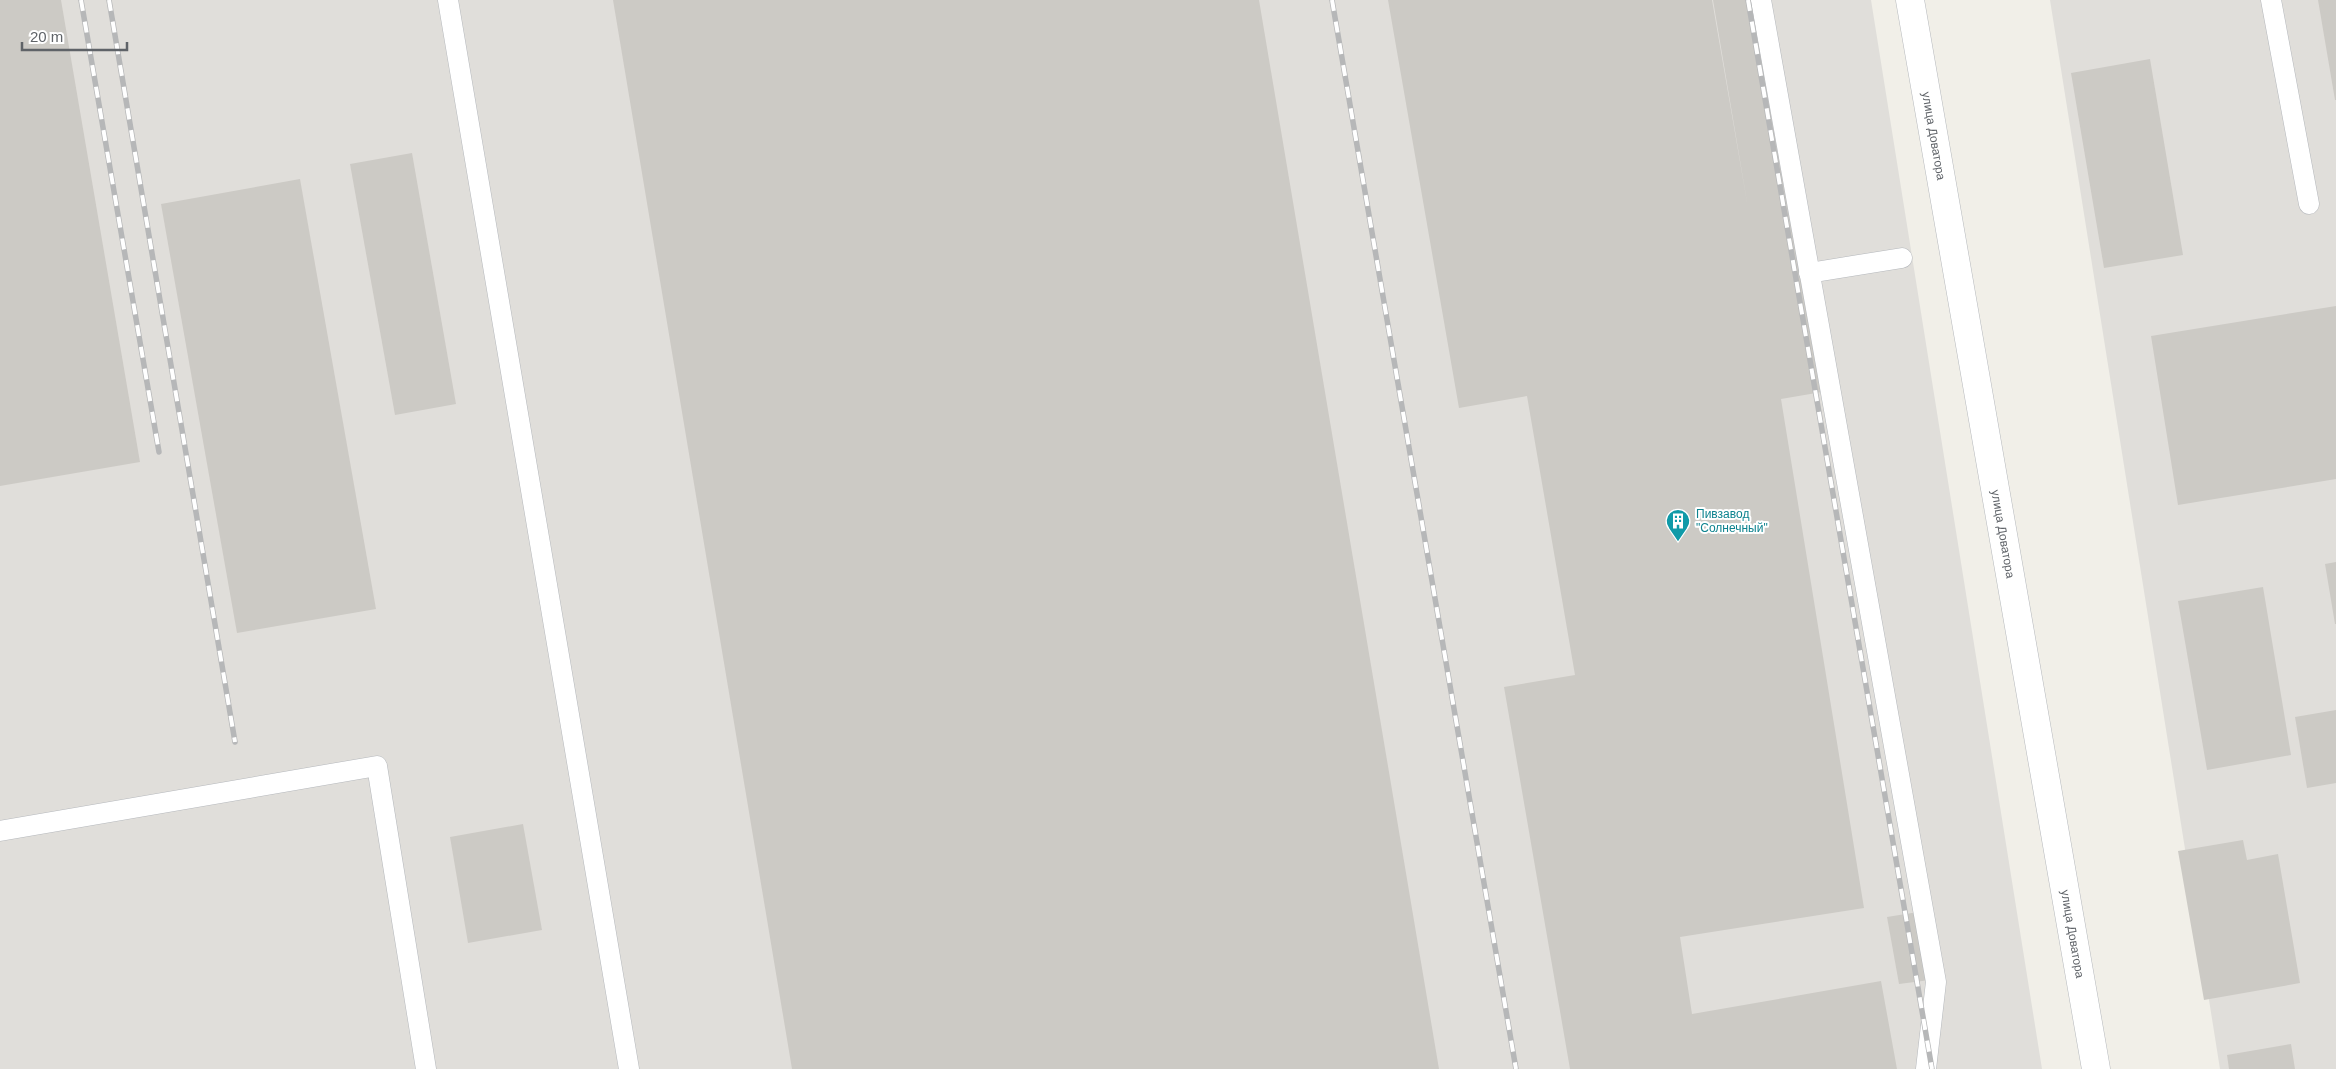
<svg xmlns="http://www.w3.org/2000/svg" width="2336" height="1069" font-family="Arial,sans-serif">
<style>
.industrial{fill:#e0deda}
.building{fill:#cccac5}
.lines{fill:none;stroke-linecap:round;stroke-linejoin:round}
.lane-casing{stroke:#b5b8bc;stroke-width:21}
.street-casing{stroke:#b5b8bc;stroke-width:29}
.lane{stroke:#fff;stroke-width:20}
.street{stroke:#fff;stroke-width:28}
.rail-casing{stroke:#b6b7b8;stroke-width:5.5}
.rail{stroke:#fff;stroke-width:4;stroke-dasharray:11;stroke-linecap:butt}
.labels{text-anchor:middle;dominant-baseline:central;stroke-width:4;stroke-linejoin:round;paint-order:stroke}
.street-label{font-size:12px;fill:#5f6368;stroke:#fff}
.culture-label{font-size:12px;fill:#0d838f;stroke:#fff;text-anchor:start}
</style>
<rect width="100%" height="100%" fill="#f1efe8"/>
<g class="industrial">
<path d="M 0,0 L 1871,0 L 2042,1069 L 0,1069 Z"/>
<path d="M 2050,0 L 2336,0 L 2336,1069 L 2220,1069 Z"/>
</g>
<g class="building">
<path d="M 0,0 L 61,0 L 140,462 L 0,486 Z"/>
<path d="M 613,0 L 1259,0 L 1439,1069 L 792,1069 Z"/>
<path d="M 1388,0 L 1712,0 L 1748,208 L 1713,0 L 1754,0 L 1822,392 L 1781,399 L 1864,908 L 1680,937 L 1692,1014 L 1881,981 L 1897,1069 L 1570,1069 L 1504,687 L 1575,675 L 1527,396 L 1459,408 Z"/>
<path d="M 2318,0 L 2336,0 L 2336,100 L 2335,100 Z"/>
<path d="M 2150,59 L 2183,255 L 2104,268 L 2071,73 Z"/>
<path d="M 412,153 L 456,404 L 395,415 L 350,164 Z"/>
<path d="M 300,179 L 376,609 L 237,633 L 161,204 Z"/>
<path d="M 2336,306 L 2336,479 L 2178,505 L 2151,336 Z"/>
<path d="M 2336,562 L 2336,624 L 2335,624 L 2325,564 Z"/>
<path d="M 2263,587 L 2291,755 L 2207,770 L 2178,601 Z"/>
<path d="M 2336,710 L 2336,783 L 2307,788 L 2295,717 Z"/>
<path d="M 523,824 L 542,930 L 468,943 L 450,837 Z"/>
<path d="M 2243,840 L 2247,860 L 2278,854 L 2300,983 L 2204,1000 L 2178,851 Z"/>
<path d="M 1918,912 L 1930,980 L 1899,984 L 1887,917 Z"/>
<path d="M 2291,1044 L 2295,1069 L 2229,1069 L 2227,1055 Z"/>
</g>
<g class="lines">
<g class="lane-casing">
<g id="lane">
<path d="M 448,0 L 629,1069"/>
<path d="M 1761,0 L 1936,982 L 1926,1069"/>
<path d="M 2271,0 L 2309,204"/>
<path d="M 1809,273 L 1902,258"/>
<path d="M 0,831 L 377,766 L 426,1069"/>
</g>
</g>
<g class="street-casing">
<g id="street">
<path id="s1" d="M 1910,0 L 2096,1069"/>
</g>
</g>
<use href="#lane" class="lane"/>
<use href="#street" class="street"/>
<g class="rail-casing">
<g id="rail">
<path d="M 81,0 L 159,452"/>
<path d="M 109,0 L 235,742"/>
<path d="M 1332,0 L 1516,1069"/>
<path d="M 1748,0 L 1932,1069"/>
</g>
</g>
<use href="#rail" class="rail"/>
</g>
<defs>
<g id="building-pin" transform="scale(1.25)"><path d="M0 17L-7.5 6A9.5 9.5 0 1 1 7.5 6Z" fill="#0f9aa8" stroke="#fff"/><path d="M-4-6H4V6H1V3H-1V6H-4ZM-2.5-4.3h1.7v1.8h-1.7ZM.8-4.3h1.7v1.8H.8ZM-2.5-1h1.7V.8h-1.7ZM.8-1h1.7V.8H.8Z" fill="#fff"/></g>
</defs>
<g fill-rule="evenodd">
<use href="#building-pin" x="1678" y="521"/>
</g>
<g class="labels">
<g class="street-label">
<text stroke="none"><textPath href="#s1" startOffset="138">улица Доватора</textPath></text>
<text stroke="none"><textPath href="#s1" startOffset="542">улица Доватора</textPath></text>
<text stroke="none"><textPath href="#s1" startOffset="948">улица Доватора</textPath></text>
</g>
<g class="culture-label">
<text x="1696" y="514">Пивзавод<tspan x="1696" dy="14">"Солнечный"</tspan></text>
</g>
</g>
<path d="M22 42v8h105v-8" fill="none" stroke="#5f6368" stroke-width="2.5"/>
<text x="30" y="42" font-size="15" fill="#5f6368" stroke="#ffffff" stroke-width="4" paint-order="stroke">20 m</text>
</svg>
